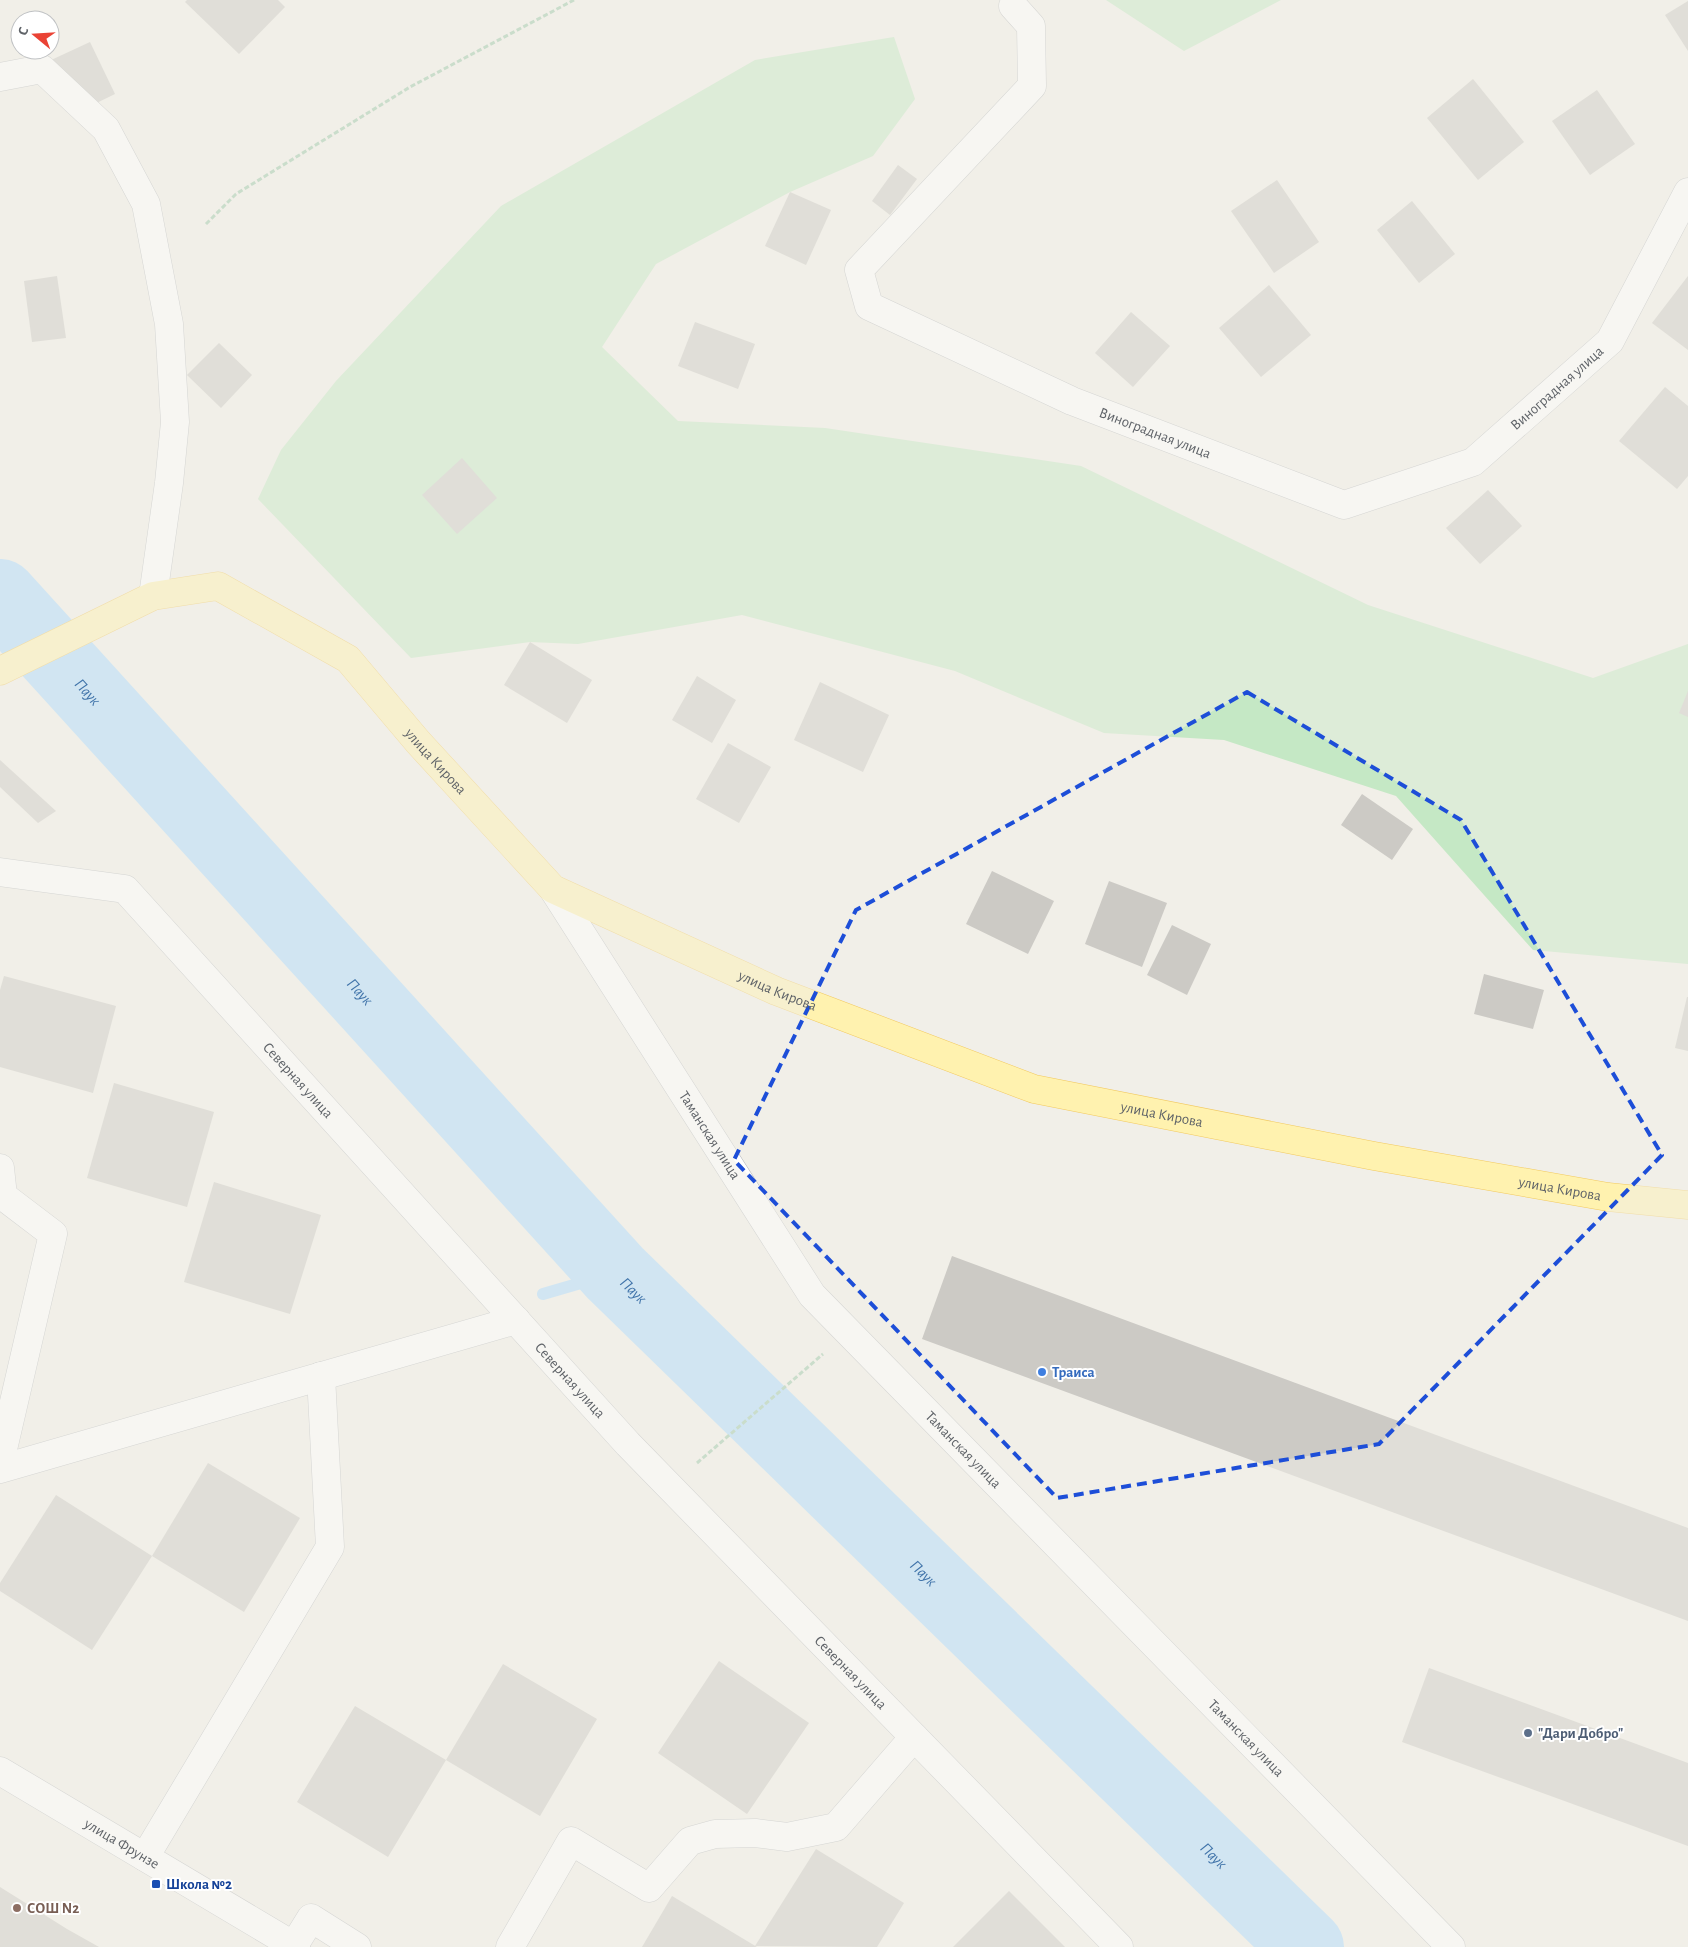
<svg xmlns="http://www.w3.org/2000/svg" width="1688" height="1947" font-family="'Alegreya Sans',sans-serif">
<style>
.green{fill:#c5e8c5}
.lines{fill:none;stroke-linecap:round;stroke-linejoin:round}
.stream{stroke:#aadaff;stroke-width:12}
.river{stroke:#aadaff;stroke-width:74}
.building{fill:#cccac5}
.minor-casing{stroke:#b5b8bc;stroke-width:29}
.major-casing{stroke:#f2c960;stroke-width:29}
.path{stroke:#9cc7a9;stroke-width:3;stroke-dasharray:5 2.5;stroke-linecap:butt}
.minor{stroke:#fff;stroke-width:28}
.major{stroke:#fff2af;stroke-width:28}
.marked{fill:none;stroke:#1d4ed8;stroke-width:4;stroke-dasharray:10 6;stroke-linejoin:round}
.shop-dot{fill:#3f7fe0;stroke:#fff;stroke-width:2}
.service-dot{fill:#5c6f8a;stroke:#fff;stroke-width:2}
.transit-dot{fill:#1a4fb4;stroke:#fff;stroke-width:2}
.education-dot{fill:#8d6e63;stroke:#fff;stroke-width:2}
.labels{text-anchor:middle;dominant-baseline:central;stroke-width:4;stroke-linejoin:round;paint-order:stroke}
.street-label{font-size:15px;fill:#5f6368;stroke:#fff}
.shop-label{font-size:15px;font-weight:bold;fill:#366cbe;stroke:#fff;text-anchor:start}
.service-label{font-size:15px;font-weight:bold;fill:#4e5e75;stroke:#fff;text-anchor:start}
.transit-label{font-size:15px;font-weight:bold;fill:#164399;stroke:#fff;text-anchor:start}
.education-label{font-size:15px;font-weight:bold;fill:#785e54;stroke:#fff;text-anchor:start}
.water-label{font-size:16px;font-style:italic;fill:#4174aa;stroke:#fff}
</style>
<rect width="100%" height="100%" fill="#f1efe8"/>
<g class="green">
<path d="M 1106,0 L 1281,0 L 1184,51 Z"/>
<path d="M 894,37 L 915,99 L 873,156 L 790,192 L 656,264 L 602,347 L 678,421 L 825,428 L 1081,466 L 1368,605 L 1593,678 L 1688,644 L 1688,964 L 1533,950 L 1396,796 L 1224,740 L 1104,733 L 955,671 L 742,615 L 578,644 L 530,642 L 411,658 L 258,499 L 281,450 L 336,381 L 501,206 L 755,60 Z"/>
</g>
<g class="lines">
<path class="stream" d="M 543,1294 L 615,1273"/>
<path class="river" id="s1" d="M 0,596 L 615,1273 L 1307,1947"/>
</g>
<g class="building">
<path d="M 187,0 L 278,0 L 285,7 L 239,54 L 185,2 Z"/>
<path d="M 1688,1 L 1688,51 L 1665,15 Z"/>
<path d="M 90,42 L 115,94 L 74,114 L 49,61 Z"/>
<path d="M 1473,79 L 1524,142 L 1478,180 L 1427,118 Z"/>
<path d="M 1597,90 L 1635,144 L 1590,175 L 1552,121 Z"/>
<path d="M 898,165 L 917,179 L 890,215 L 872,201 Z"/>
<path d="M 1277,180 L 1319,242 L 1274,273 L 1231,211 Z"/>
<path d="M 790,192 L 831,210 L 806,265 L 765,246 Z"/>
<path d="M 1412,201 L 1455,254 L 1419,283 L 1377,230 Z"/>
<path d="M 57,276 L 66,338 L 32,342 L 24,281 Z"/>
<path d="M 1688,276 L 1688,350 L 1652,323 Z"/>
<path d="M 1269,285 L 1311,335 L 1261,377 L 1219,328 Z"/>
<path d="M 1131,312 L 1170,346 L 1133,387 L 1095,353 Z"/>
<path d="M 695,322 L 755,344 L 738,389 L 678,366 Z"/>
<path d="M 219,343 L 252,375 L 221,408 L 187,375 Z"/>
<path d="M 1665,387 L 1688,406 L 1688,476 L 1677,489 L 1619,441 Z"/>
<path d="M 462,458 L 497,498 L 457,534 L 422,495 Z"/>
<path d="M 1488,490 L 1522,526 L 1480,564 L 1446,528 Z"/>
<path d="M 530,642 L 592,680 L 567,723 L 504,685 Z"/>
<path d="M 697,676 L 736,700 L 712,743 L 672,720 Z"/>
<path d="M 820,682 L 889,715 L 863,772 L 794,740 Z"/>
<path d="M 1688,691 L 1688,717 L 1679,713 Z"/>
<path d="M 728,743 L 771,767 L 739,823 L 696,799 Z"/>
<path d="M 0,760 L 56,811 L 38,823 L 0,787 Z"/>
<path d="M 1362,794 L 1413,829 L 1392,860 L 1341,825 Z"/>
<path d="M 992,871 L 1054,901 L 1028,954 L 966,924 Z"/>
<path d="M 1109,881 L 1167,903 L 1142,967 L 1085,944 Z"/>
<path d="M 1172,925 L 1211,944 L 1187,995 L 1147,975 Z"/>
<path d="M 1484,974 L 1544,990 L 1533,1029 L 1474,1014 Z"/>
<path d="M 4,976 L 116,1006 L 93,1093 L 0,1067 L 0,990 Z"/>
<path d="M 1687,997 L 1688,997 L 1688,1051 L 1675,1048 Z"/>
<path d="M 114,1083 L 214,1112 L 187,1207 L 87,1178 Z"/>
<path d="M 214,1182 L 321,1215 L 290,1314 L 184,1282 Z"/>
<path d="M 952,1256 L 1688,1528 L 1688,1621 L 922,1339 Z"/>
<path d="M 208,1463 L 300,1518 L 244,1612 L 152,1556 Z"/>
<path d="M 56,1495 L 152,1556 L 92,1650 L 0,1591 L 0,1583 Z"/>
<path d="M 719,1661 L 809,1723 L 747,1814 L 658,1753 Z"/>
<path d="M 503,1664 L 597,1719 L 540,1816 L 446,1760 L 388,1857 L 297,1802 L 355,1706 L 446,1760 Z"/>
<path d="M 1429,1668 L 1688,1763 L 1688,1846 L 1402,1742 Z"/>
<path d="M 816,1849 L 904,1903 L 877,1947 L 755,1946 Z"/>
<path d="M 0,1887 L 67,1929 L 99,1947 L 0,1947 Z"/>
<path d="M 1009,1891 L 1065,1947 L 953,1947 Z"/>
<path d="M 672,1896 L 757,1947 L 642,1947 Z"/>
</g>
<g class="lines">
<g class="minor-casing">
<g id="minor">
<path id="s2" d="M 1013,6 L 1031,26 L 1032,86 L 859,270 L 869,306 L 1072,401 L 1344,505 L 1473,462 L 1610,341 L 1688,192"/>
<path d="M 0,77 L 42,69 L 106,129 L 146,204 L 169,324 L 175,422 L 169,483 L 153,596"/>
<path id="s3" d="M 0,872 L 125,889 L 628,1444 L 1119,1947"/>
<path id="s4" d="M 553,889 L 812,1295 L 1451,1947"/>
<path d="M 0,1168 L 3,1196 L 53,1234 L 0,1462"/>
<path d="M 0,1469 L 516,1320"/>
<path id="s5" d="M 0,1771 L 296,1947"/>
<path d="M 145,1857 L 330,1547 L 321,1376"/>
<path d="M 293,1947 L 311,1918 L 357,1947"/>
<path d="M 510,1947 L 571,1841 L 649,1888 L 690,1841 L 715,1834 L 755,1833 L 787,1837 L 836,1827 L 914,1737"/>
</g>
</g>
<g class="major-casing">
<g id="major">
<path id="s6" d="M 0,671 L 153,596 L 218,586 L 348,659 L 418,742 L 553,889 L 776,991 L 1034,1089 L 1374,1156 L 1608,1197 L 1688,1205"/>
</g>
</g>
<g class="path">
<path d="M 206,224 L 236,194 L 410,87 L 574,0"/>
<path d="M 697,1463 L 823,1354"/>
</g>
<use href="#minor" class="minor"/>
<use href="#major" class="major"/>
</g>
<path d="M0 0H1688V1947H0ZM 1247,692 L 1461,820 L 1662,1155 L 1379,1444 L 1057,1498 L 734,1160 L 856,910 Z" fill="#f1efe8" fill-opacity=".55" fill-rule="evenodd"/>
<path class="marked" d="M 1247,692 L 1461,820 L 1662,1155 L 1379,1444 L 1057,1498 L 734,1160 L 856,910 Z"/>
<circle class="shop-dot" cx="1042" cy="1372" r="5"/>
<circle class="service-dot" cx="1528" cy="1733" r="5"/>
<rect class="transit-dot" x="151" y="1879" width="10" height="10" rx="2.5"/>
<circle class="education-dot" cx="17" cy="1908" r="5"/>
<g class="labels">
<g class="street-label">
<text stroke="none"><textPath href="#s2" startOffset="1140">Виноградная улица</textPath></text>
<text stroke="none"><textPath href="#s2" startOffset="690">Виноградная улица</textPath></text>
<text stroke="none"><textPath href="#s6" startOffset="520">улица Кирова</textPath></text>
<text stroke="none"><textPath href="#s6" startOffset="940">улица Кирова</textPath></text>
<text stroke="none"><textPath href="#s3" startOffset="384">Северная улица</textPath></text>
<text stroke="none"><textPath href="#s6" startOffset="1345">улица Кирова</textPath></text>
<text stroke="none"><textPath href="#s4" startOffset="292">Таманская улица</textPath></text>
<text stroke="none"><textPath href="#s6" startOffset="1750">улица Кирова</textPath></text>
<text stroke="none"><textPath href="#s3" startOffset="789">Северная улица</textPath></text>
<text stroke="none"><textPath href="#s4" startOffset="698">Таманская улица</textPath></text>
<text stroke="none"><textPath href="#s3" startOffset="1194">Северная улица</textPath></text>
<text stroke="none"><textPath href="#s4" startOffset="1102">Таманская улица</textPath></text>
<text stroke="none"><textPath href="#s5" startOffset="142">улица Фрунзе</textPath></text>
</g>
<g class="shop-label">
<text x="1052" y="1372">Траиса</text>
</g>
<g class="service-label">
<text x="1538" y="1733">"Дари Добро"</text>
</g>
<g class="transit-label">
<text x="166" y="1884">Школа №2</text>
</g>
<g class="education-label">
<text x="27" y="1908">СОШ N2</text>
</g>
<g class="water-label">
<text stroke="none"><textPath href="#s1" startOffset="130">Паук</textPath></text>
<text stroke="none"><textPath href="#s1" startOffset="535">Паук</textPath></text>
<text stroke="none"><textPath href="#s1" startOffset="940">Паук</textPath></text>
<text stroke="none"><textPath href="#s1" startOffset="1345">Паук</textPath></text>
<text stroke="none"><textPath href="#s1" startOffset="1750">Паук</textPath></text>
</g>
</g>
<g transform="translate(35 35) rotate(288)"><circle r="24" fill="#ffffff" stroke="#bfc1c3"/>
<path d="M0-4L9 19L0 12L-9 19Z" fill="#ea4335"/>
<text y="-8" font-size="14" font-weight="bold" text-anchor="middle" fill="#5f6368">С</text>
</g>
</svg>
